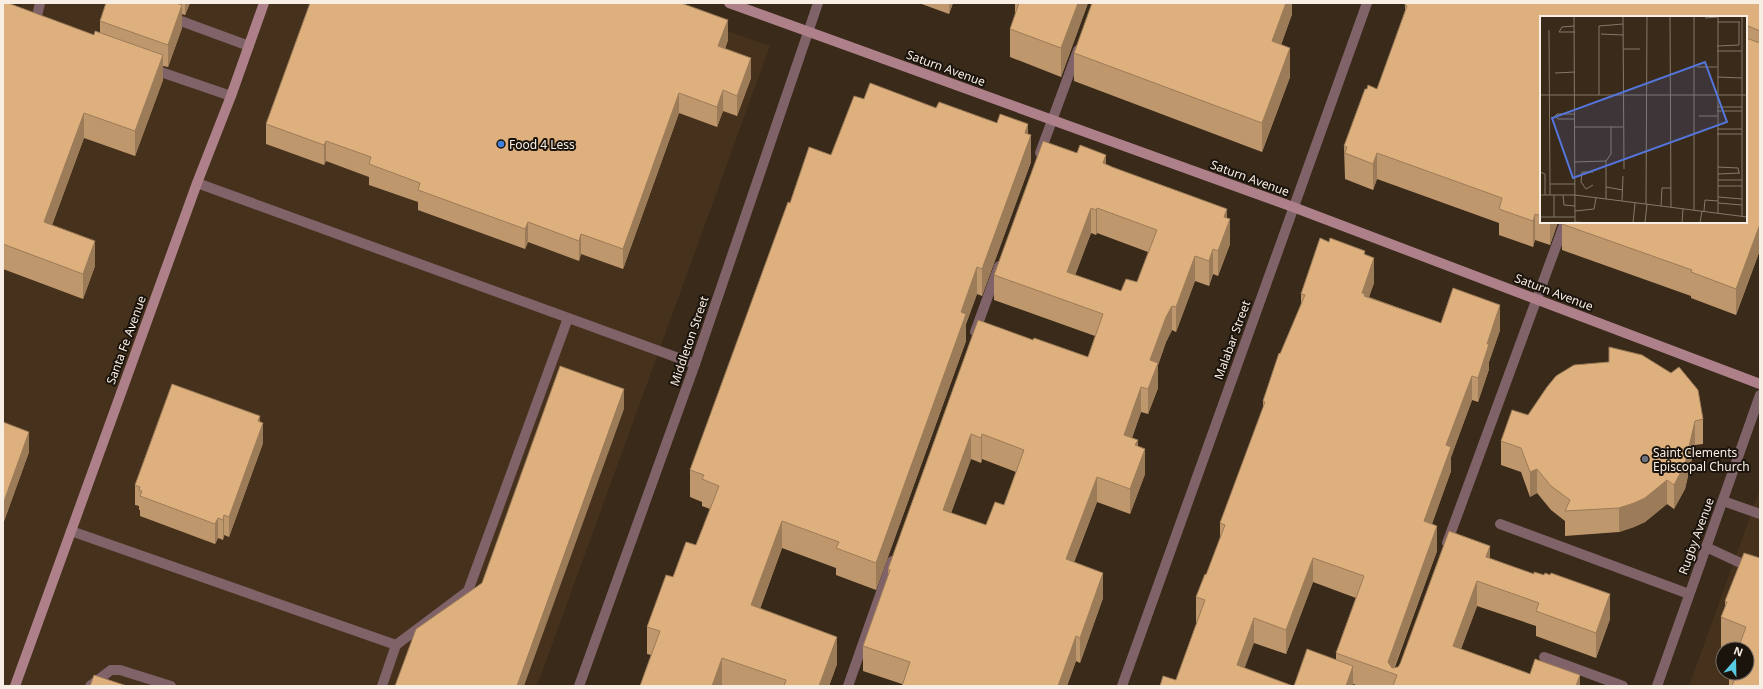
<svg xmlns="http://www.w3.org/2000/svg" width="1763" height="689" font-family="'Noto Sans',sans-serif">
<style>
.built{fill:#45311c;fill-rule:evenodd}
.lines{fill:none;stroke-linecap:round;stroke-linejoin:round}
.lane{stroke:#806369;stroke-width:10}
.street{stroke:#806369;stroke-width:10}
.secondary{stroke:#ae808a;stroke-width:10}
.wall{fill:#bf976c;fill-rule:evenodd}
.shaded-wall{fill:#9b7b58}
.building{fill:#deb07d;stroke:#9b7b58;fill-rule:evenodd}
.shop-dot{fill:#3f7fe0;stroke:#1b140d;stroke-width:1.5}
.worship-dot{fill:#6b7280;stroke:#1b140d;stroke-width:1.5}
.labels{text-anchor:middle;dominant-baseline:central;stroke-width:4;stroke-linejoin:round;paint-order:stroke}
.street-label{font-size:12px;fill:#f8eee4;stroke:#1b140d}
.poi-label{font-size:12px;fill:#f8eee4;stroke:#1b140d;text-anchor:start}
.inset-road{fill:none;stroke:#85786b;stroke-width:1}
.view{fill:#5476db;fill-opacity:0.15;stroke:#5476db;stroke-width:2}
.inset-edge{fill:none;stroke:#f8eee4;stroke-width:2}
</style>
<rect width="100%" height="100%" fill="#392a1a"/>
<g class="built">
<path d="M 23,3 L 649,3 L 770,46 L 537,686 L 3,686 L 3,55 Z"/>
<path d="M 1760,489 L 1760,686 L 1689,686 ZM 1723,649 L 1747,649 L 1747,673 L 1723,673 Z"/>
</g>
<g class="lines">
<g class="lane">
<path d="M 40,3 L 36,20 L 41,25"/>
<path d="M 170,17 L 249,46"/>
<path d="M 152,69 L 231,96"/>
<path d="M 1040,153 L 1078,50"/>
<path d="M 197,183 L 695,364"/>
<path d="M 975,332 L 999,266"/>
<path d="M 1723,501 L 1760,514"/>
<path d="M 1500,524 L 1689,594"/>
<path d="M 71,531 L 396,645"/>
<path d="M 1447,543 L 1565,222"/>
<path d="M 1706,547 L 1760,572"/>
<path d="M 1544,657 L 1623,686"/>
<path d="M 90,686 L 111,670 L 120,670 L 171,686"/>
<path d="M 382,686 L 396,645 L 468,591 L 568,318"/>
<path d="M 848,686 L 892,561"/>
</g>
<g class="street">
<path d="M 579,686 L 695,364 L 818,3"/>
<path d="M 1122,686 L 1367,3"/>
<path d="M 1657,686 L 1760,395"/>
</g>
<g class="secondary">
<path d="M 729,3 L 1293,207 L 1760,384"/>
<path d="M 15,686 L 197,183 L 231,96 L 264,3"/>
</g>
</g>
<g class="wall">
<path d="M 3,3 L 94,35 L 100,33 L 100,21 L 106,3 L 190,3 L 185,15 L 182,14 L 182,28 L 168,67 L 163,66 L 163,80 L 135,156 L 84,138 L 52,225 L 95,266 L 83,299 L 3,269 Z"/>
<path d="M 919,3 L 953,3 L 949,14 Z"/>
<path d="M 1015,3 L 1088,3 L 1061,77 L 1010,57 L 1010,29 L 1015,16 Z"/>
<path d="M 1292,3 L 1292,14 L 1281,45 L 1290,77 L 1262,152 L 1074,81 L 1074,53 Z"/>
<path d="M 1760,3 L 1760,250 L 1736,315 L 1691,298 L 1691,296 L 1562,250 L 1562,224 L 1746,222 L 1746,17 L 1541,17 L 1541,222 L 1558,222 L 1550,245 L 1535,240 L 1533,247 L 1499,235 L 1499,223 L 1377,179 L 1373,190 L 1345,179 L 1344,146 L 1367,89 L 1377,89 L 1405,14 L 1405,5 Z"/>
<path d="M 728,40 L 725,49 L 751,78 L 737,116 L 723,111 L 717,127 L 679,113 L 623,269 L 581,254 L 579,261 L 528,242 L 525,249 L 418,210 L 418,202 L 369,185 L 369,177 L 326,161 L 324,165 L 266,144 L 266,124 Z"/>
<path d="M 864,99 L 936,108 L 997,123 L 1028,134 L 1031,162 L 982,296 L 977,294 L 966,324 L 966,341 L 876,590 L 836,575 L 836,568 L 782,548 L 760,609 L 837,664 L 829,686 L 725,686 L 722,685 L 722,686 L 640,686 L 651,655 L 647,654 L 647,627 L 673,577 L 696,545 L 710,509 L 702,506 L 702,502 L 690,497 L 690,470 L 790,203 L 831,155 Z"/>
<path d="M 1106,164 L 1227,218 L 1230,244 L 1218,276 L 1213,274 L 1209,286 L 1195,281 L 1176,332 L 1172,330 L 1166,342 L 1158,365 L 1158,388 L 1148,414 L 1141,412 L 1132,438 L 1138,446 L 1145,474 L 1130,514 L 1097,502 L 1074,562 L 1103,598 L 1080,663 L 1076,661 L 1067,686 L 902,686 L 902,684 L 863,671 L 863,646 L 888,576 L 888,569 L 978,320 L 1033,340 L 1088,357 L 1095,336 L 994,300 L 994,275 ZM 1091,233 L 1096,235 L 1097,233 L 1148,252 L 1137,282 L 1121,291 L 1075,275 ZM 971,459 L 981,463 L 982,459 L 1016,472 L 1004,505 L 986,525 L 951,513 Z"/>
<path d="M 1329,242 L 1365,255 L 1374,283 L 1369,297 L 1441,323 L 1500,330 L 1489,362 L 1489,369 L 1478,402 L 1472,400 L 1451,457 L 1451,471 L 1432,524 L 1437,551 L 1395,667 L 1398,667 L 1490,558 L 1610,619 L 1596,658 L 1536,636 L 1536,626 L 1477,606 L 1461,649 L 1530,674 L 1580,686 L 1359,686 L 1353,684 L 1353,686 L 1336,660 L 1336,653 L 1356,598 L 1313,582 L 1286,654 L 1254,643 L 1176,680 L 1197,622 L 1196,622 L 1196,597 L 1206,575 L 1220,539 L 1220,523 L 1263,409 L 1263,401 L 1280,354 L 1301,306 L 1301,294 Z"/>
<path d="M 1528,415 L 1703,419 L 1703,444 L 1695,445 L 1685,489 L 1674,509 L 1667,504 L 1645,522 L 1634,527 L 1619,532 L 1565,536 L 1565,521 L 1551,510 L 1537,493 L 1530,497 L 1521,472 L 1501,465 L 1501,441 Z"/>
<path d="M 3,422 L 29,452 L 3,524 Z"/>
<path d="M 260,422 L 263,443 L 229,537 L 224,535 L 223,540 L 218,538 L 215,544 L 140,516 L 140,510 L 139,510 L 139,506 L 135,505 L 135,485 Z"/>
<path d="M 1744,553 L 1760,686 L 1729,686 L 1729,676 L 1747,649 L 1724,649 L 1721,648 L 1721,617 L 1725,607 L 1725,601 Z"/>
</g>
<g class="shaded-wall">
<path d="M 185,3 L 190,3 L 185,15 Z"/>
<path d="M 949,3 L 953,3 L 949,14 Z"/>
<path d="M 1078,3 L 1088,3 L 1061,77 L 1061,48 Z"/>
<path d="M 1286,3 L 1292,3 L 1292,14 L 1272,70 L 1272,41 Z"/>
<path d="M 182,5 L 182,28 L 168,67 L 168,45 Z"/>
<path d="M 728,20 L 728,40 L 718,66 L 718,46 Z"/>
<path d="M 1290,48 L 1290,77 L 1262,152 L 1262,123 Z"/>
<path d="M 163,55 L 163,80 L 135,156 L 135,131 Z"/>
<path d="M 751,58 L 751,78 L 737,116 L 737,96 Z"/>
<path d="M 723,90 L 723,111 L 717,127 L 717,107 Z"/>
<path d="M 679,93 L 679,113 L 623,269 L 623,249 Z"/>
<path d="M 84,113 L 84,138 L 44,247 L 44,222 Z"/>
<path d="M 1028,124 L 1028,142 L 1031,135 L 1031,162 L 982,296 L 982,269 Z"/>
<path d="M 326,141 L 326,161 L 324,165 L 324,145 Z"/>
<path d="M 1377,153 L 1377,179 L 1373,190 L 1373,164 Z"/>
<path d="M 1106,155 L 1106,180 L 1103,163 Z"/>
<path d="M 1091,208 L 1091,233 L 1067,297 L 1067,272 Z"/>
<path d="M 1097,208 L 1097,233 L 1096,235 L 1096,210 Z"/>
<path d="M 1227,209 L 1227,226 L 1230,219 L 1230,244 L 1218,276 L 1218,251 L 1224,217 Z"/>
<path d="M 1535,214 L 1535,240 L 1533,247 L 1533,221 Z"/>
<path d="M 528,222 L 528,242 L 525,249 L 525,229 Z"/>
<path d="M 1550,222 L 1558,222 L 1550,245 Z"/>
<path d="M 1760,224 L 1760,250 L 1736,315 L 1736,289 Z"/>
<path d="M 581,234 L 581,254 L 579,261 L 579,241 Z"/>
<path d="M 95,241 L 95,266 L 83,299 L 83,274 Z"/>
<path d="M 1213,249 L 1213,274 L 1209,286 L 1209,261 Z"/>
<path d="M 1195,256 L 1195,281 L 1176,332 L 1176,307 Z"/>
<path d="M 1374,258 L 1374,283 L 1365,308 L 1362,293 Z"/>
<path d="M 977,267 L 977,294 L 966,324 L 966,341 L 876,590 L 876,563 L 961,312 Z"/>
<path d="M 1500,305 L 1500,330 L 1489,362 L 1489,369 L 1478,402 L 1478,378 L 1487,344 Z"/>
<path d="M 1172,306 L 1172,330 L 1166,342 L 1158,365 L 1158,388 L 1148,414 L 1148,389 L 1150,360 L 1166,317 Z"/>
<path d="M 1472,376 L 1472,400 L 1451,457 L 1451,471 L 1424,546 L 1424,521 L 1446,445 Z"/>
<path d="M 1141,387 L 1141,412 L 1124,460 L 1124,435 Z"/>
<path d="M 624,389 L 624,409 L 524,686 L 517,686 Z"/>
<path d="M 260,416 L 260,432 L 263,423 L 263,443 L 229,537 L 229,517 Z"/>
<path d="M 1695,421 L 1695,445 L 1685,489 L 1674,509 L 1674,485 Z"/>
<path d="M 29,432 L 29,452 L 3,524 L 3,504 Z"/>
<path d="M 971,434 L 971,459 L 943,535 L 943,510 Z"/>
<path d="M 982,434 L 982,459 L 981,463 L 981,438 Z"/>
<path d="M 1138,440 L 1138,465 L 1135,445 Z"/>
<path d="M 1145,449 L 1145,474 L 1130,514 L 1130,489 Z"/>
<path d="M 1537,469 L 1537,493 L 1530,497 L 1530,472 Z"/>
<path d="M 1097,477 L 1097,502 L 1066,584 L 1066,559 Z"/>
<path d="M 1667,480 L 1667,504 L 1645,522 L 1634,527 L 1619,532 L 1619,508 Z"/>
<path d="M 224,515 L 224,535 L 223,540 L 223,520 Z"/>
<path d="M 218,518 L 218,538 L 215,544 L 215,524 Z"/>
<path d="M 782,521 L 782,548 L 751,632 L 751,605 Z"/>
<path d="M 1437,526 L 1437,551 L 1392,673 L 1388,662 Z"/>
<path d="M 1490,546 L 1490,571 L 1486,557 Z"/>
<path d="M 1313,558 L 1313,582 L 1286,654 L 1286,630 Z"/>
<path d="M 1103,573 L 1103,598 L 1080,663 L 1080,638 Z"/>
<path d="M 1477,581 L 1477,606 L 1453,670 L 1453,646 Z"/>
<path d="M 1610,594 L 1610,619 L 1596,658 L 1596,633 Z"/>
<path d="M 1254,618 L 1254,643 L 1238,686 L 1237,665 Z"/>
<path d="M 1076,636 L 1076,661 L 1067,686 L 1058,686 Z"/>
<path d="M 837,637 L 837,664 L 829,686 L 819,686 Z"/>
<path d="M 722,658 L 722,686 L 712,686 Z"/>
<path d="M 1353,666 L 1353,686 L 1346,686 Z"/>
<path d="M 1580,675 L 1580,686 L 1576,686 Z"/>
</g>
<g class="building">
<path d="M 3,3 L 8,3 L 94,35 L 95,31 L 163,55 L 135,131 L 84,113 L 44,222 L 95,241 L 83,274 L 3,244 Z"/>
<path d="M 106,3 L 176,3 L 182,5 L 168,45 L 100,21 Z"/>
<path d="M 310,3 L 681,3 L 728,20 L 718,46 L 751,58 L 737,96 L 723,90 L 717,107 L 679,93 L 623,249 L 581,234 L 579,241 L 528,222 L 525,229 L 418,190 L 420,183 L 369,164 L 371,157 L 326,141 L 324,145 L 266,124 Z"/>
<path d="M 1018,3 L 1078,3 L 1061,48 L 1010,29 L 1019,3 Z"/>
<path d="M 1092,3 L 1286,3 L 1272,41 L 1290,48 L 1262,123 L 1074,53 Z"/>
<path d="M 1405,3 L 1760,3 L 1760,31 L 1746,25 L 1746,17 L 1541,17 L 1541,216 L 1535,214 L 1533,221 L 1499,209 L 1502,198 L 1377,153 L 1373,164 L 1345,153 L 1347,147 L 1344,146 L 1365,89 L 1367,89 L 1368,85 L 1377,89 L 1407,6 L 1405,5 Z"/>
<path d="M 1746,38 L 1760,43 L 1760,224 L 1736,289 L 1691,272 L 1692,270 L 1562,224 L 1562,222 L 1746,222 Z"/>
<path d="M 870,83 L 936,108 L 939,102 L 997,123 L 1000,114 L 1028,124 L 1025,133 L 1031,135 L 982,269 L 977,267 L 961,312 L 966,314 L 876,563 L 836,548 L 839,542 L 782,521 L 751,605 L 837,637 L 819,686 L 784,686 L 786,680 L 722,658 L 712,686 L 640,686 L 660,631 L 647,627 L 666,575 L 673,577 L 686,542 L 696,545 L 719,486 L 702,479 L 704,475 L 690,470 L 788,202 L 790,203 L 809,147 L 831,155 L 854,96 L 864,99 Z"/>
<path d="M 1043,141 L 1077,153 L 1080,145 L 1106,155 L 1103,163 L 1112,167 L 1227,209 L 1224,217 L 1230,219 L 1218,251 L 1213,249 L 1209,261 L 1195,256 L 1176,307 L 1172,306 L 1166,317 L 1150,360 L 1158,363 L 1148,389 L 1141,387 L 1124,435 L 1138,440 L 1135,445 L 1145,449 L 1130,489 L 1097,477 L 1066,559 L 1103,573 L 1080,638 L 1076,636 L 1058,686 L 902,686 L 910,662 L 863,646 L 890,570 L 888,569 L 978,320 L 1033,340 L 1034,338 L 1088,357 L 1103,314 L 994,275 ZM 1091,208 L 1096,210 L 1097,208 L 1157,230 L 1137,282 L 1126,279 L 1121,291 L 1067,272 ZM 971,434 L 981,438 L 982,434 L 1024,450 L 1004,505 L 995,502 L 986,525 L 943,510 Z"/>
<path d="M 1320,238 L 1329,242 L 1330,238 L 1365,251 L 1364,254 L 1374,258 L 1362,293 L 1365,294 L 1364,296 L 1441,323 L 1453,288 L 1500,305 L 1487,344 L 1489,344 L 1478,378 L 1472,376 L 1446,445 L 1451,447 L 1424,521 L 1437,526 L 1388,662 L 1392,668 L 1398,667 L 1400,664 L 1449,531 L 1490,546 L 1486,557 L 1534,574 L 1534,572 L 1544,575 L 1545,573 L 1550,575 L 1551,573 L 1610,594 L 1596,633 L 1536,611 L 1539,603 L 1477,581 L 1453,646 L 1530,674 L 1535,659 L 1580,675 L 1576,686 L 1393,686 L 1397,675 L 1336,653 L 1364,576 L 1313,558 L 1286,630 L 1254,618 L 1237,665 L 1293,686 L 1160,686 L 1163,676 L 1176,680 L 1205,600 L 1196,597 L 1205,574 L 1206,575 L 1225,525 L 1220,523 L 1265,402 L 1263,401 L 1279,353 L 1280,354 L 1305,295 L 1301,294 Z"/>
<path d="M 1609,347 L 1642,355 L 1671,373 L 1679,367 L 1698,390 L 1703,419 L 1695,421 L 1685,464 L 1674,485 L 1667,480 L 1645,498 L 1634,503 L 1619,508 L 1565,511 L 1570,500 L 1551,486 L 1537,469 L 1530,472 L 1521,448 L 1501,441 L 1512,410 L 1528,415 L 1547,387 L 1556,376 L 1574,365 L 1609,362 Z"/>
<path d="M 560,366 L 624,389 L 517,686 L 395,686 L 416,629 L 482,583 Z"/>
<path d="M 172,384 L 260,416 L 258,421 L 263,423 L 229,517 L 224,515 L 223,520 L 218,518 L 215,524 L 140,496 L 142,491 L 139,490 L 140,487 L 135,485 Z"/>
<path d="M 3,422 L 29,432 L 3,504 Z"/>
<path d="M 1744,553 L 1760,558 L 1760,686 L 1732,686 L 1735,678 L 1729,676 L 1730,673 L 1747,673 L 1747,649 L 1738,649 L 1746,627 L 1721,617 L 1727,602 L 1725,601 Z"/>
<path d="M 1307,649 L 1353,666 L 1346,686 L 1294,686 Z"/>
<path d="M 94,675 L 127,686 L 90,686 Z"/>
</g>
<circle class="shop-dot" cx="501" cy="144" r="4"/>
<circle class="worship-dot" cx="1645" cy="459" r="4"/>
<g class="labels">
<g class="street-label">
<text transform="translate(946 68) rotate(20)">Saturn Avenue</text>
<text transform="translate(1250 178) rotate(20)">Saturn Avenue</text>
<text transform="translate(1554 292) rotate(21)">Saturn Avenue</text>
<text transform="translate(126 340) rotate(-70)">Santa Fe Avenue</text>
<text transform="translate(1232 340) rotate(-70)">Malabar Street</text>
<text transform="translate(689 341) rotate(-71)">Middleton Street</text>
<text transform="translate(1696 536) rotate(-70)">Rugby Avenue</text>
</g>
<g class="poi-label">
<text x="509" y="144">Food 4 Less</text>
<text x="1653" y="452">Saint Clements<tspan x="1653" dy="14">Episcopal Church</tspan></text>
</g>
</g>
<g transform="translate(1540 16)">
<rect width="207" height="207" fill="#392a1a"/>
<path class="inset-road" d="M 34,0 L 35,207M 83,0 L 84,153M 130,0 L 131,191M 178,0 L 178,197M 202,0 L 202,200M 165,2 L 178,1M 178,6 L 200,6M 34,10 L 22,11 L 19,16 L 35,16M 9,14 L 10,179M 61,18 L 83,19M 177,30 L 199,29 L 199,6M 83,33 L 100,33M 177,35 L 202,35M 157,51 L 177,51M 15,57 L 35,56M 177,61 L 202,62M 0,79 L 207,79M 59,79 L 59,10 L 83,8M 177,91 L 202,91M 177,95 L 202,95M 35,98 L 17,98 L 15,100 L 18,103 L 35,103M 159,100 L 177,100M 34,111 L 83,111M 177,113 L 202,113M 177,118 L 202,118M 34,146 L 66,145M 178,151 L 198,152 L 199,157M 0,156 L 5,158 L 5,179M 178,158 L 200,157M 178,164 L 202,164M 10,168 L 35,168M 53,169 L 46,173 L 41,166 L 42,156 L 53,156M 178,170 L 202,170M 66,171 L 83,174M 0,179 L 35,179 L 207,201M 23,179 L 24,189 L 35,190M 178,181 L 202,183M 66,183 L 66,145 L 71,138 L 71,111M 82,185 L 83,160M 178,187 L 202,189M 106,188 L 107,0M 121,190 L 122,172 L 131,172M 154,194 L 154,0M 35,195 L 54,193 L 56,182M 164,195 L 165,184 L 178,185M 0,201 L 35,201M 14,201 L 14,179M 35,206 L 50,207M 93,207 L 95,187M 105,207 L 107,188M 142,207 L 143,193M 160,207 L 162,195"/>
<path class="view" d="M 165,46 L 187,106 L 33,162 L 12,102 Z"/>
<rect width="207" height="207" class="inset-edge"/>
</g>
<rect width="1763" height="689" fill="none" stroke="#f8eee4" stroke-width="8"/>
<g transform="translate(1735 661) rotate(20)"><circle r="19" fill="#1b140d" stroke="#736b63"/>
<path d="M0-3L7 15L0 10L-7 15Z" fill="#58c9e3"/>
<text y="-6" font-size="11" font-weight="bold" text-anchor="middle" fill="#f8eee4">N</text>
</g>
</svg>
